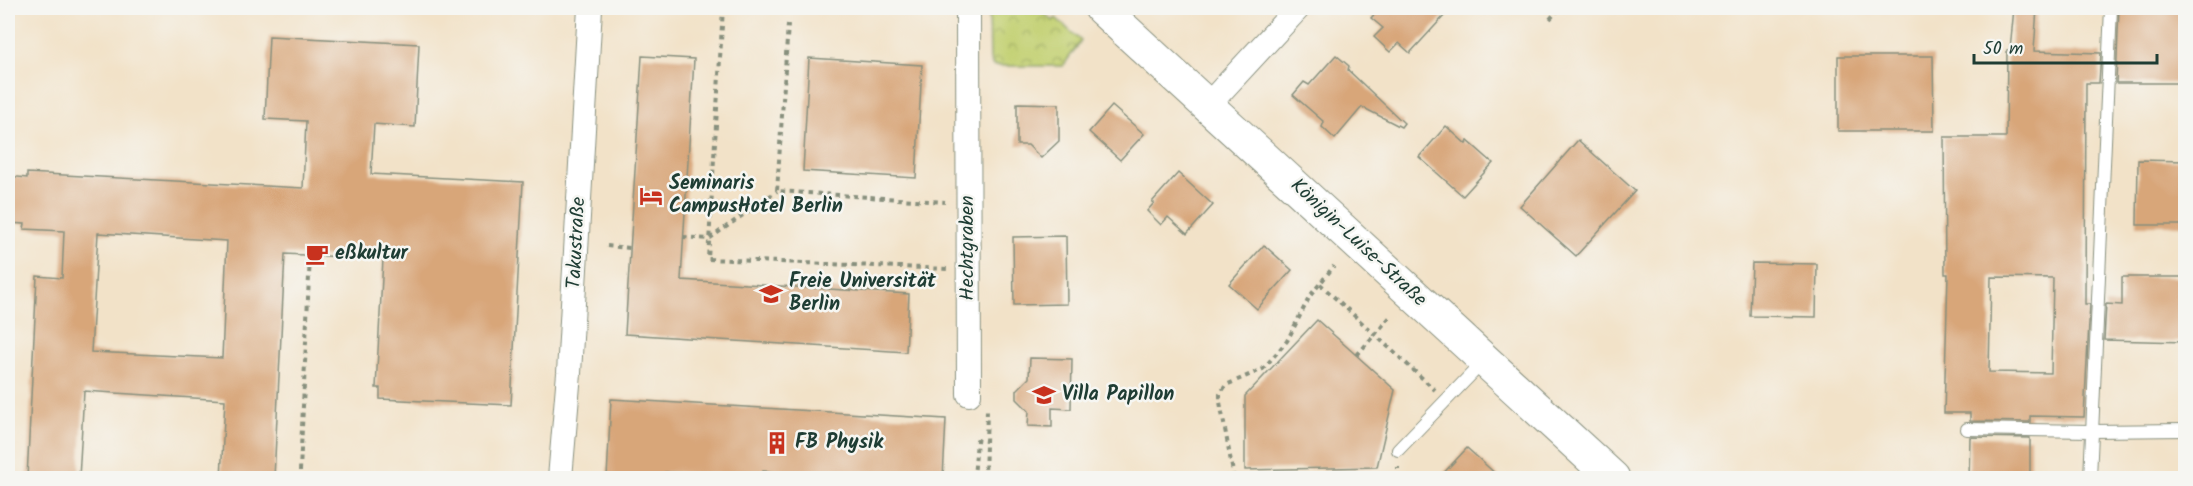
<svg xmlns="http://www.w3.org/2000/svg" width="2193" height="486" font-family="Kalam,sans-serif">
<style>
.park{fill:url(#park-crowns);stroke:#708652;stroke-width:1.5}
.building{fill:#d8a679;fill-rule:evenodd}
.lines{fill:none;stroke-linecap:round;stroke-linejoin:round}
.service-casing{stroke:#88907e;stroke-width:14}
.minor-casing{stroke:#88907e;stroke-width:26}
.secondary-casing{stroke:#88907e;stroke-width:35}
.path{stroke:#88907e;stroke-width:4;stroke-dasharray:4.5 4.5;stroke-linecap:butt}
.service{stroke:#fff;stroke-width:12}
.minor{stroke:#fff;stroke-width:24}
.secondary{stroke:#fff;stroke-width:33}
.labels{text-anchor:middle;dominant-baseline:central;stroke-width:5;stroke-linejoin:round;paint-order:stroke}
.poi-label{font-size:20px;font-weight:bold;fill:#1f3d34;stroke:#f6f6f2;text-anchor:start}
.street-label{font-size:20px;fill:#1f3d34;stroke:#f6f6f2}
</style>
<defs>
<pattern id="park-crowns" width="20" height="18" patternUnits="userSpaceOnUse" patternTransform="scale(1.5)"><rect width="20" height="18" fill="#c2d071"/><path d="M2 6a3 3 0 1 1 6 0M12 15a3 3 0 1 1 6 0" fill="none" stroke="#9daa5e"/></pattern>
</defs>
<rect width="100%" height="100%" fill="#f6f6f2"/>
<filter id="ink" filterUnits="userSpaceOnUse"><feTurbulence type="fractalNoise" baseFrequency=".0167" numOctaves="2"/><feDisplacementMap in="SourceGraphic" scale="12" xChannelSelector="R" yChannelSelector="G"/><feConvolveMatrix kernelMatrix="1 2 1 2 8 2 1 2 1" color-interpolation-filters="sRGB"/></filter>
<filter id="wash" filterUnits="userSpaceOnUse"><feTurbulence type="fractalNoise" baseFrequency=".008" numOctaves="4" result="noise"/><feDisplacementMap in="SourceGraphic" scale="24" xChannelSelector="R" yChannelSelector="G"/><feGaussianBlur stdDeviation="1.35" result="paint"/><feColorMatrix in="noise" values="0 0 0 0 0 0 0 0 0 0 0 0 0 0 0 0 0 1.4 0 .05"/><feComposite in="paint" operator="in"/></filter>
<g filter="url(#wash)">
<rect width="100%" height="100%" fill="#f2e2c8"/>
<path class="park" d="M 989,8 L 1038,8 L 1053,21 L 1056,18 L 1081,41 L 1063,66 L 993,66 L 990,60 Z"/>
<g id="blocks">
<g class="building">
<path d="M 1380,8 L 1434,8 L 1444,16 L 1410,53 L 1399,43 L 1390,52 L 1374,37 L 1383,28 L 1371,18 Z"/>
<path d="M 2014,8 L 2037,8 L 2034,51 L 2101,53 L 2099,83 L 2086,83 L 2085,304 L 2090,304 L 2084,417 L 2030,416 L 2030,422 L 1970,421 L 1970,413 L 1944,413 L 1948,274 L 1945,274 L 1944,137 L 2006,137 L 2007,50 L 2010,50 ZM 1991,277 L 2053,278 L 2051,373 L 1989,372 Z"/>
<path d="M 2119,8 L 2186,8 L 2186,83 L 2116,83 Z"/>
<path d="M 269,36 L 419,44 L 415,127 L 374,124 L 371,174 L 523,182 L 511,405 L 380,399 L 380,388 L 376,388 L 383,259 L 285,254 L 274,478 L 221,478 L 225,400 L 84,391 L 79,478 L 27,478 L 37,276 L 62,278 L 64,231 L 24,229 L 25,224 L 8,223 L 8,176 L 27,178 L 27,173 L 303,188 L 306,121 L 265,119 ZM 98,233 L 227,241 L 222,358 L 91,352 Z"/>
<path d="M 1336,55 L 1349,66 L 1348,70 L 1404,123 L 1401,127 L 1362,107 L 1335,139 L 1322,127 L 1324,122 L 1293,95 L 1304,82 L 1309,85 Z"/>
<path d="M 642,56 L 694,59 L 681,280 L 909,294 L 906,352 L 625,334 Z"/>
<path d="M 1838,56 L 1933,56 L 1934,131 L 1838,131 Z"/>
<path d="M 809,58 L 922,65 L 916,178 L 803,171 Z"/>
<path d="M 1017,103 L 1059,104 L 1059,141 L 1041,158 L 1028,145 L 1017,145 Z"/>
<path d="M 1112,106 L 1144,134 L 1120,160 L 1089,132 Z"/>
<path d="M 1446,126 L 1466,144 L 1468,141 L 1493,163 L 1463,196 L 1419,157 Z"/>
<path d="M 1578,140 L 1635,191 L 1576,256 L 1520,206 Z"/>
<path d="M 2138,160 L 2186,161 L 2186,225 L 2137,225 Z"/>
<path d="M 1178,173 L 1213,205 L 1187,234 L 1168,217 L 1161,225 L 1147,211 L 1154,203 L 1152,202 Z"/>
<path d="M 1066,236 L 1067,304 L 1014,305 L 1013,237 Z"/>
<path d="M 1264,245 L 1292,270 L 1257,309 L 1229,284 Z"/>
<path d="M 1752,263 L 1817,264 L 1816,317 L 1750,316 Z"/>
<path d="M 2122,277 L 2186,277 L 2186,342 L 2104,340 L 2106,304 L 2122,305 Z"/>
<path d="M 1317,320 L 1395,390 L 1377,467 L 1245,470 L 1245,396 Z"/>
<path d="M 1030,358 L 1072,359 L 1071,409 L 1052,408 L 1052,427 L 1028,426 L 1029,411 L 1017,399 L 1017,390 L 1029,378 Z"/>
<path d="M 611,399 L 946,419 L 943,478 L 876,478 L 763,471 L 762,476 L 665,472 L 665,478 L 607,478 Z"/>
<path d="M 1970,437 L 2030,438 L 2030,478 L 1969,478 Z"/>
<path d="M 1467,448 L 1476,456 L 1500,478 L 1439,478 Z"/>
</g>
</g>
</g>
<g filter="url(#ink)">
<use href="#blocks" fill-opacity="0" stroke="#88907e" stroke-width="1.5"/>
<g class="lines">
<g class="service-casing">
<g id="service">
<path d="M 1967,429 L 2092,431 L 2186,430"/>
<path d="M 1398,450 L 1484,361"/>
<path d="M 2090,478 L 2111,8"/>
</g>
</g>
<g class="minor-casing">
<g id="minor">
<path d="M 968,8 L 969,394"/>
<path d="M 1208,105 L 1298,8"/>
<path d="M 560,478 L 569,373 L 590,8"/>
</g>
</g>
<g class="secondary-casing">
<path id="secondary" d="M 1101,8 L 1613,478"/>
</g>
<g class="path">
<path d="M 723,8 L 708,259 L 947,269"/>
<path d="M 1550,19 L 1560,8"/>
<path d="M 788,24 L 777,191 L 945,202"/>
<path d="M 683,237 L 709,239 L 777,191"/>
<path d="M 607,246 L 630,248"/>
<path d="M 1320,284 L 1435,390"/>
<path d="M 1357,355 L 1390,317"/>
<path d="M 300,471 L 310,255"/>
<path d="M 974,478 L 977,440 L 986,441"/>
<path d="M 985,478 L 987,410"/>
<path d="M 1234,478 L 1220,402 L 1220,394 L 1226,385 L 1263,369 L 1287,341 L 1310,296 L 1334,266"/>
<path d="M 1398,478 L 1398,467"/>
</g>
<use href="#service" class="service"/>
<use href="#minor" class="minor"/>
<use href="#secondary" class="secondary"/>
</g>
</g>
<defs>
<g id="hotel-bare" transform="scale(1.8)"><path d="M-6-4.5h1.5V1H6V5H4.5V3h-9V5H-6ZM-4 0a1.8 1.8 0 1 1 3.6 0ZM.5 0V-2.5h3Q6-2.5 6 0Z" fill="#c8321e" stroke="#f6f6f2" stroke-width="2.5" paint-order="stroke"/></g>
<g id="cafe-bare" transform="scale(1.8)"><path d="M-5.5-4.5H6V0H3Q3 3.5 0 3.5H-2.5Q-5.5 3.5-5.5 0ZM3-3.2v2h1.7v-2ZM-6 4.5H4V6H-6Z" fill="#c8321e" stroke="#f6f6f2" stroke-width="2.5" paint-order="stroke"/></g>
<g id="university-bare" transform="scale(1.8)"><path d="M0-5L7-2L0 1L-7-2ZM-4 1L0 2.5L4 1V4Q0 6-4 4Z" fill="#c8321e" stroke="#f6f6f2" stroke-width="2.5" paint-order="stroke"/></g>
<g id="school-bare" transform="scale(1.8)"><path d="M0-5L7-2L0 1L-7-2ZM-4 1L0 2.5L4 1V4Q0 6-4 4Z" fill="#c8321e" stroke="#f6f6f2" stroke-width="2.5" paint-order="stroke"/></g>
<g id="building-bare" transform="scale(1.8)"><path d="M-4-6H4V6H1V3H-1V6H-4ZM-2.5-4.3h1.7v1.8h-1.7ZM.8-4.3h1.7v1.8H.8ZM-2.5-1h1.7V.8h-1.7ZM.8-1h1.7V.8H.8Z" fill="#c8321e" stroke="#f6f6f2" stroke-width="2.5" paint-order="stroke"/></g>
</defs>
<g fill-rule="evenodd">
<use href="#hotel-bare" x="651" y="196"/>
<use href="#cafe-bare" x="317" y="254"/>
<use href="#university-bare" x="771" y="294"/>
<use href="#school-bare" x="1044" y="395"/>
<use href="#building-bare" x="777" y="443"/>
</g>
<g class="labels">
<g class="poi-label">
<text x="669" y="184">Seminaris<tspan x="669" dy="23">CampusHotel Berlin</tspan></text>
<text x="335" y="254">eßkultur</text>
<text x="789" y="282">Freie Universität<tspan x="789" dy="23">Berlin</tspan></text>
<text x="1062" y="395">Villa Papillon</text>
<text x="795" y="443">FB Physik</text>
</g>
<g class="street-label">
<text transform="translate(577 243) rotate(-87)">Takustraße</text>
<text transform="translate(1358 243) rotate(43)">Königin-Luise-Straße</text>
<text transform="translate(968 248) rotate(-90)">Hechtgraben</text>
</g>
</g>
<rect width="2193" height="486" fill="none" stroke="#f6f6f2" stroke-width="30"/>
<path d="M1974 54v9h183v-9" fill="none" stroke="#1f3d34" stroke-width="3"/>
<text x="1983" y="54" font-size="18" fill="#1f3d34" stroke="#f6f6f2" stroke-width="4.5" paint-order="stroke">50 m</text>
</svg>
